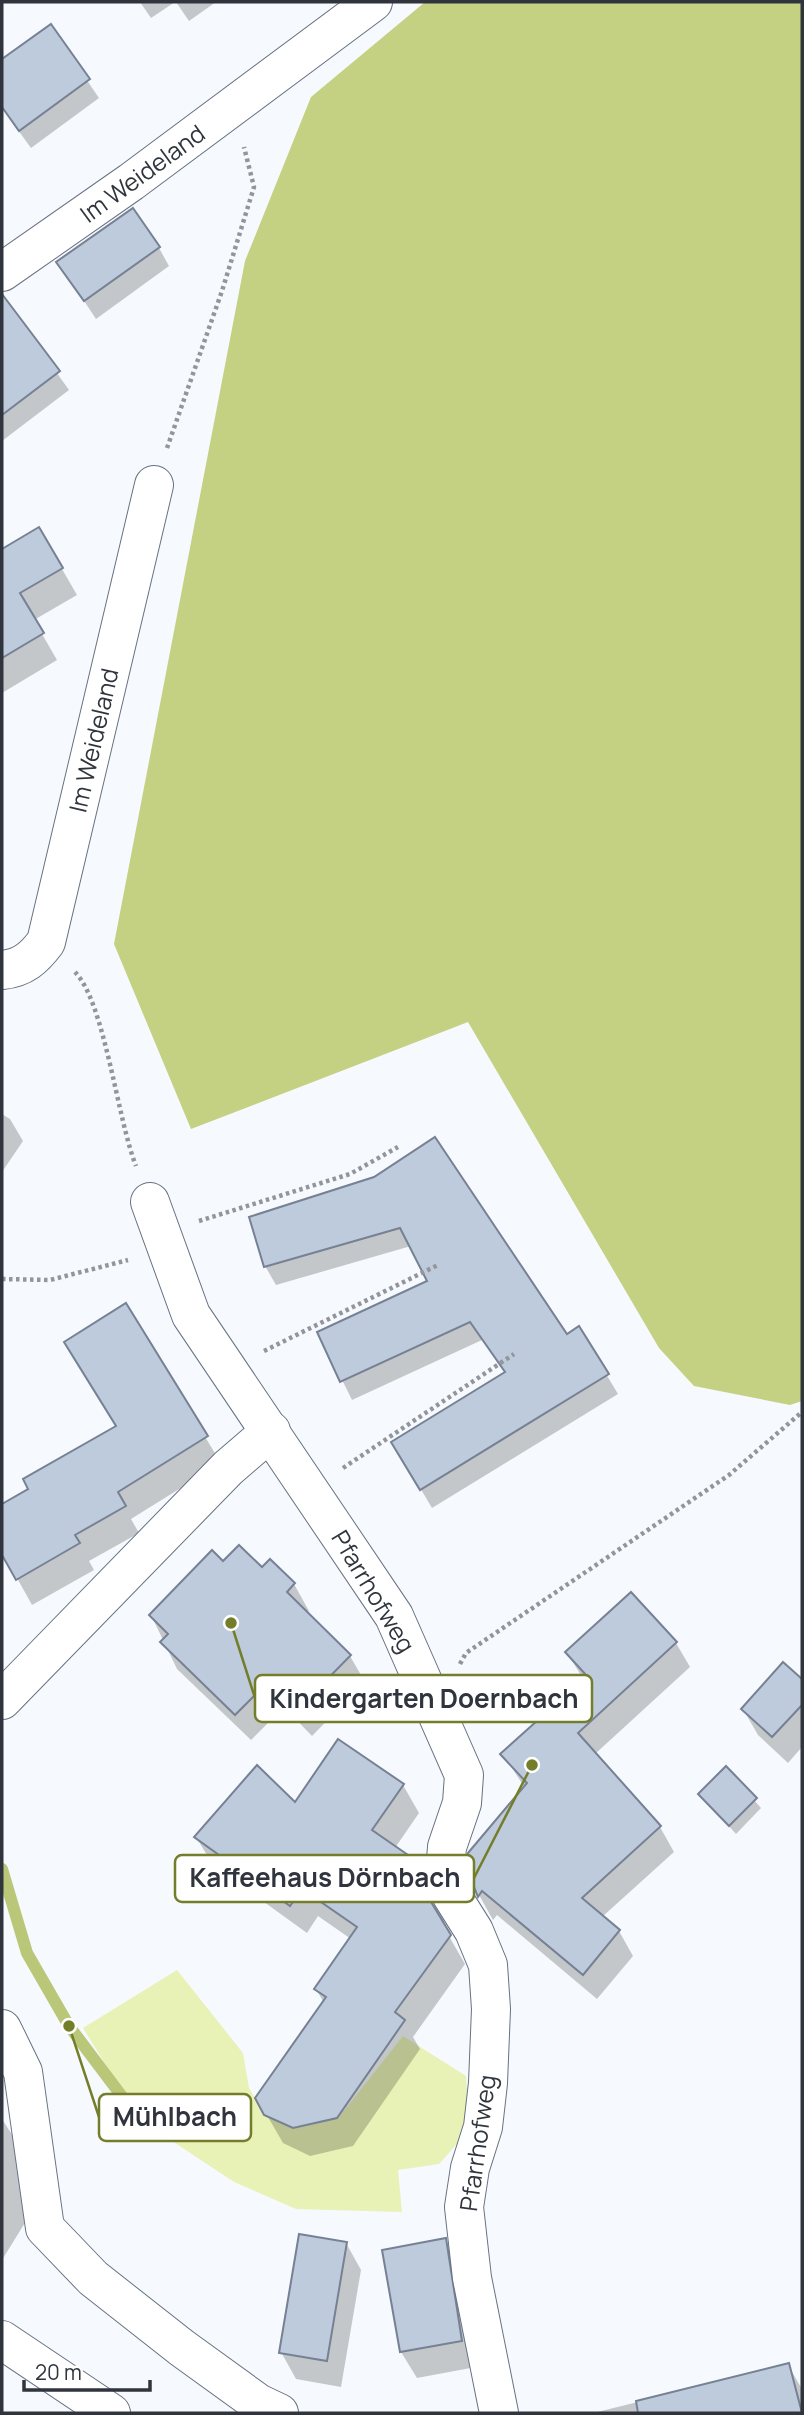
<svg xmlns="http://www.w3.org/2000/svg" width="804" height="2415" font-family="Manrope,sans-serif">
<style>
.green{fill:#e8f2b6}
.forest{fill:#c4d082}
.shadow{fill:#0003}
.lines{fill:none;stroke-linecap:round;stroke-linejoin:round}
.stream{stroke:#bac678;stroke-width:12}
.building{fill:#becbdd;stroke:#768193;stroke-width:2}
.minor-casing{stroke:#677283;stroke-width:40}
.path{stroke:#92969c;stroke-width:4.5;stroke-dasharray:3.5 3.5;stroke-linecap:butt}
.minor{stroke:#fff;stroke-width:38}
.labels{text-anchor:middle;dominant-baseline:central;stroke-width:5;stroke-linejoin:round;paint-order:stroke}
.street-label{font-size:24px;fill:#30353d;stroke:#fff}
.leader{fill:none;stroke:#747e2a;stroke-width:2.5}
.callout-dot{fill:#747e2a;stroke:#fff;stroke-width:2.5}
.callout{fill:#fff;stroke:#747e2a;stroke-width:2.5}
.callout-label{font-size:26px;text-anchor:middle;font-weight:bold;fill:#30353d}
</style>
<rect width="100%" height="100%" fill="#f6f9fd"/>
<path class="green" d="M 177,1970 L 243,2053 L 249,2088 L 265,2115 L 293,2128 L 339,2117 L 403,2036 L 466,2076 L 470,2129 L 439,2164 L 398,2170 L 402,2212 L 296,2209 L 234,2182 L 139,2119 L 83,2028 Z"/>
<path class="forest" d="M 425,2 L 802,2 L 802,1401 L 790,1405 L 694,1386 L 659,1348 L 468,1022 L 191,1129 L 114,944 L 245,261 L 311,97 Z"/>
<g class="shadow">
<path d="M 140,2 L 175,2 L 151,18 Z"/>
<path d="M 176,2 L 216,2 L 189,21 Z"/>
<path d="M 50,26 L 99,98 L 31,148 L 2,108 L 2,61 Z"/>
<path d="M 159,248 L 169,266 L 96,319 L 59,263 Z"/>
<path d="M 11,309 L 69,390 L 2,441 L 2,315 Z"/>
<path d="M 39,529 L 77,595 L 34,620 L 57,660 L 2,693 L 2,563 L 13,557 Z"/>
<path d="M 2,1114 L 10,1119 L 23,1141 L 2,1172 Z"/>
<path d="M 375,1178 L 567,1336 L 579,1329 L 618,1394 L 432,1508 L 404,1461 L 506,1374 L 482,1340 L 352,1400 L 319,1333 L 429,1282 L 411,1246 L 276,1285 L 265,1266 Z"/>
<path d="M 125,1306 L 221,1463 L 131,1519 L 139,1533 L 89,1561 L 94,1570 L 32,1605 L 2,1551 L 2,1506 L 31,1489 L 118,1427 Z"/>
<path d="M 270,1561 L 294,1584 L 309,1611 L 306,1613 L 350,1656 L 365,1682 L 312,1736 L 284,1707 L 251,1740 L 177,1669 L 151,1615 L 223,1563 L 262,1570 Z"/>
<path d="M 676,1643 L 690,1667 L 595,1754 L 660,1827 L 674,1852 L 602,1917 L 619,1931 L 633,1956 L 597,1999 L 497,1915 L 493,1920 L 474,1886 L 525,1788 L 503,1754 L 584,1680 L 567,1653 Z"/>
<path d="M 783,1665 L 802,1682 L 802,1747 L 788,1763 L 758,1735 L 743,1709 Z"/>
<path d="M 726,1768 L 761,1808 L 736,1834 L 700,1794 Z"/>
<path d="M 403,1785 L 419,1813 L 395,1848 L 422,1867 L 439,1896 L 446,1931 L 465,1964 L 413,2037 L 420,2049 L 353,2146 L 310,2156 L 283,2143 L 257,2098 L 324,2003 L 316,1989 L 351,1939 L 318,1916 L 307,1933 L 213,1865 L 196,1837 L 295,1805 Z"/>
<path d="M 2,2119 L 25,2155 L 31,2213 L 2,2260 Z"/>
<path d="M 445,2240 L 460,2267 L 476,2367 L 417,2378 L 401,2352 Z"/>
<path d="M 346,2243 L 361,2270 L 341,2387 L 296,2379 L 281,2352 Z"/>
<path d="M 788,2365 L 802,2389 L 802,2413 L 593,2413 Z"/>
</g>
<g class="lines">
<path class="stream" d="M 2,1869 L 27,1953 L 69,2026 L 139,2119"/>
</g>
<g class="building">
<path d="M 51,24 L 90,79 L 19,131 L 2,107 L 2,59 Z"/>
<path d="M 133,208 L 160,247 L 84,301 L 56,262 Z"/>
<path d="M 2,294 L 60,371 L 2,415 Z"/>
<path d="M 39,527 L 63,568 L 20,593 L 44,633 L 2,658 L 2,549 Z"/>
<path d="M 435,1137 L 567,1334 L 579,1326 L 609,1374 L 420,1490 L 391,1442 L 505,1372 L 470,1322 L 340,1382 L 317,1332 L 427,1281 L 400,1228 L 264,1267 L 249,1217 L 374,1177 Z"/>
<path d="M 126,1303 L 208,1436 L 118,1492 L 126,1506 L 75,1535 L 80,1543 L 16,1580 L 2,1555 L 2,1504 L 28,1489 L 23,1479 L 116,1426 L 64,1342 Z"/>
<path d="M 239,1545 L 262,1567 L 270,1559 L 295,1583 L 287,1592 L 351,1655 L 296,1711 L 268,1682 L 235,1715 L 160,1642 L 168,1634 L 149,1615 L 212,1550 L 223,1561 Z"/>
<path d="M 631,1592 L 677,1642 L 578,1733 L 661,1826 L 582,1898 L 620,1930 L 583,1975 L 482,1891 L 478,1897 L 467,1870 L 468,1853 L 527,1783 L 500,1754 L 587,1676 L 565,1652 Z"/>
<path d="M 783,1662 L 802,1679 L 802,1705 L 772,1737 L 741,1709 Z"/>
<path d="M 338,1739 L 404,1784 L 372,1830 L 424,1866 L 431,1902 L 451,1935 L 395,2012 L 405,2020 L 337,2118 L 293,2128 L 264,2115 L 255,2098 L 326,1997 L 314,1989 L 357,1927 L 302,1889 L 290,1906 L 194,1837 L 257,1765 L 295,1802 Z"/>
<path d="M 726,1766 L 757,1798 L 729,1826 L 698,1794 Z"/>
<path d="M 299,2234 L 347,2242 L 327,2361 L 279,2353 Z"/>
<path d="M 446,2238 L 462,2341 L 400,2352 L 382,2250 Z"/>
<path d="M 789,2363 L 802,2413 L 638,2413 L 636,2401 Z"/>
</g>
<g class="lines">
<g class="minor-casing">
<g id="minor">
<path d="M 2,272 L 131,182 L 373,2"/>
<path d="M 2,970 C 23,968 34,958 46,942 L 154,485"/>
<path d="M 150,1202 L 191,1315 L 394,1616 L 464,1775 L 462,1803 L 447,1847 L 445,1872 L 452,1896 L 474,1931 L 488,1965 L 491,2009 L 488,2083 L 483,2127 L 470,2168 L 464,2207 L 472,2278 L 499,2413"/>
<path d="M 2,1700 L 228,1468 L 271,1431"/>
<path d="M 2,2029 L 23,2072 L 45,2228 L 93,2278 L 182,2348 L 258,2403 L 279,2413"/>
<path d="M 2,2340 L 111,2413"/>
</g>
</g>
<g class="path">
<path d="M 167,448 L 222,291 L 254,187 L 244,147"/>
<path d="M 75,972 C 105,1003 117,1118 136,1166"/>
<path d="M 199,1221 L 350,1174 L 398,1147"/>
<path d="M 2,1279 L 50,1280 L 128,1260"/>
<path d="M 264,1351 L 438,1265"/>
<path d="M 343,1468 L 514,1354"/>
<path d="M 460,1664 L 466,1653 L 729,1475 L 802,1412"/>
</g>
<use href="#minor" class="minor"/>
</g>
<g class="labels">
<g class="street-label">
<text transform="translate(142 173) rotate(-36)">Im Weideland</text>
<text transform="translate(93 740) rotate(-77)">Im Weideland</text>
<text transform="translate(374 1591) rotate(59)">Pfarrhofweg</text>
<text transform="translate(477 2143) rotate(-82)">Pfarrhofweg</text>
</g>
</g>
<path class="leader" d="M231 1623L255 1698M532 1765L474 1878M69 2026L99 2117"/>
<g class="callout-dot">
<circle cx="231" cy="1623" r="7"/>
<circle cx="532" cy="1765" r="7"/>
<circle cx="69" cy="2026" r="7"/>
</g>
<g class="callout">
<rect x="255" y="1675" width="337" height="47" rx="7"/>
<rect x="175" y="1855" width="299" height="47" rx="7"/>
<rect x="99" y="2094" width="152" height="47" rx="7"/>
</g>
<g class="callout-label">
<text x="424" y="1708">Kindergarten Doernbach</text>
<text x="325" y="1887">Kaffeehaus Dörnbach</text>
<text x="175" y="2126">Mühlbach</text>
</g>
<rect width="804" height="2415" fill="none" stroke="#30353d" stroke-width="7"/>
<path d="M24 2380v10h126v-10" fill="none" stroke="#30353d" stroke-width="3.5"/>
<text x="35" y="2380" font-size="21" fill="#30353d" stroke="#ffffff" stroke-width="5" paint-order="stroke">20 m</text>
</svg>
